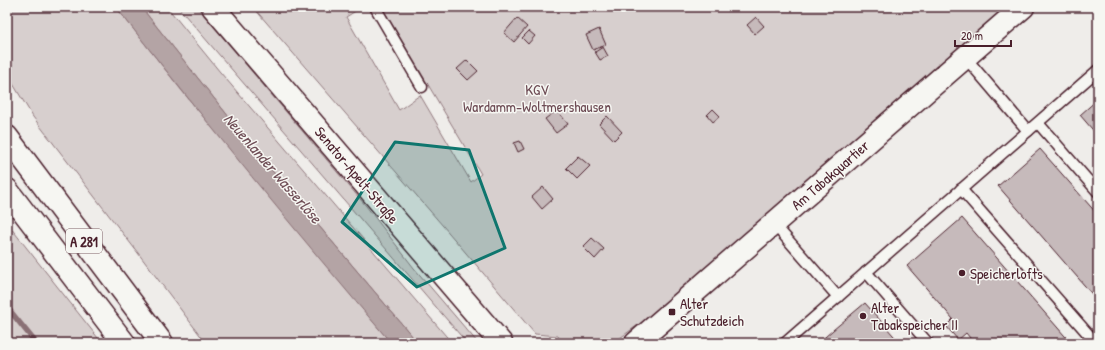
<svg xmlns="http://www.w3.org/2000/svg" width="1105" height="350" font-family="'Patrick Hand',sans-serif">
<style>
.green{fill:#d7cfce;stroke:#90777c}
.water{fill:#b4a4a5;stroke:#8a6f74}
.lines{fill:none;stroke-linecap:round;stroke-linejoin:round}
.stream{stroke:#8a6f74;stroke-width:5.5}
.building{fill:#c6babb;stroke:#4a1f2b}
.lane-casing{stroke:#4a1f2b;stroke-width:13}
.secondary-casing{stroke:#4a1f2b;stroke-width:25}
.highway-casing{stroke:#4a1f2b;stroke-width:25}
.lane{stroke:#f6f6f2;stroke-width:10}
.secondary{stroke:#f6f6f2;stroke-width:22}
.highway{stroke:#f6f6f2;stroke-width:22}
.marked{fill:#0f766e;fill-opacity:0.2;stroke:#0f766e;stroke-width:3;stroke-linejoin:round}
.poi-dot{fill:#4a1f2b;stroke:#f6f6f2;stroke-width:1.5}
.labels{text-anchor:middle;dominant-baseline:central;stroke-width:3;stroke-linejoin:round;paint-order:stroke}
.shield{fill:#f6f6f2;stroke:#7e6067;stroke-width:1}
.shield-label{font-size:14px;font-weight:bold;fill:#4a1f2b}
.park-label{font-size:15px;fill:#6d4b54;stroke:#f6f6f2}
.street-label{font-size:15px;fill:#4a1f2b;stroke:#f6f6f2}
.poi-label{font-size:15px;fill:#4a1f2b;stroke:#f6f6f2;text-anchor:start}
.water-label{font-size:16px;font-style:italic;fill:#6f4e56;stroke:#f6f6f2}
</style>
<rect width="100%" height="100%" fill="#efedea"/>
<filter id="ink" filterUnits="userSpaceOnUse"><feTurbulence type="fractalNoise" baseFrequency=".025" numOctaves="2"/><feDisplacementMap in="SourceGraphic" scale="8" xChannelSelector="R" yChannelSelector="G"/><feConvolveMatrix kernelMatrix="1 2 1 2 8 2 1 2 1" color-interpolation-filters="sRGB"/></filter>
<g filter="url(#ink)">
<g class="green">
<path d="M 7,7 L 116,7 L 182,91 L 391,343 L 206,343 L 138,253 L 33,117 L 7,74 Z"/>
<path d="M 141,7 L 167,7 L 220,72 L 452,343 L 418,343 L 269,167 Z"/>
<path d="M 178,7 L 197,7 L 366,206 L 414,268 L 478,343 L 467,343 Z"/>
<path d="M 253,7 L 362,7 L 346,17 L 399,110 L 420,95 L 471,182 L 481,174 L 382,7 L 1008,7 L 692,286 L 613,343 L 563,343 L 558,336 L 535,334 L 443,226 Z"/>
<path d="M 7,223 L 102,343 L 7,343 Z"/>
</g>
<path class="water" d="M 116,7 L 141,7 L 269,167 L 418,343 L 391,343 C 297,233 205,121 116,7 Z"/>
<g class="lines">
<path class="stream" d="M 7,307 L 36,343"/>
</g>
<g class="building">
<path d="M 756,17 L 764,26 L 755,34 L 747,25 Z"/>
<path d="M 517,18 L 527,27 L 514,42 L 504,33 Z"/>
<path d="M 599,29 L 606,45 L 593,50 L 586,35 Z"/>
<path d="M 529,31 L 535,36 L 528,44 L 522,38 Z"/>
<path d="M 603,47 L 608,56 L 600,60 L 595,52 Z"/>
<path d="M 467,60 L 478,71 L 468,80 L 457,69 Z"/>
<path d="M 1098,99 L 1098,136 L 1080,115 Z"/>
<path d="M 713,109 L 720,116 L 713,122 L 707,115 Z"/>
<path d="M 557,110 L 568,124 L 556,133 L 545,119 Z"/>
<path d="M 607,116 L 622,132 L 614,140 L 599,124 Z"/>
<path d="M 520,141 L 524,149 L 518,152 L 514,143 Z"/>
<path d="M 1040,149 L 1098,215 L 1098,301 L 998,186 Z"/>
<path d="M 578,156 L 590,166 L 577,179 L 566,168 Z"/>
<path d="M 543,187 L 553,199 L 542,209 L 532,197 Z"/>
<path d="M 962,218 L 1017,281 L 1071,343 L 974,343 L 966,333 L 958,340 L 946,326 L 953,319 L 907,266 Z"/>
<path d="M 592,238 L 604,249 L 595,259 L 583,247 Z"/>
<path d="M 865,303 L 900,343 L 818,343 L 833,330 Z"/>
</g>
<g class="lines">
<g class="lane-casing">
<g id="lane">
<path d="M 375,7 L 422,87"/>
<path d="M 965,57 L 1028,131"/>
<path d="M 1038,123 L 1098,192"/>
<path d="M 961,189 L 1096,343"/>
<path d="M 774,224 L 838,297"/>
<path d="M 866,272 L 928,343"/>
<path d="M 785,343 L 1098,70"/>
</g>
</g>
<g class="secondary-casing">
<g id="secondary">
<path d="M 213,7 L 501,343"/>
<path d="M 636,343 L 1023,7"/>
</g>
</g>
<g class="highway-casing">
<g id="highway">
<path d="M 7,137 L 162,343"/>
<path d="M 7,190 L 124,343"/>
</g>
</g>
<use href="#lane" class="lane"/>
<use href="#secondary" class="secondary"/>
<use href="#highway" class="highway"/>
</g>
</g>
<path class="marked" d="M 395,142 L 469,150 L 505,248 L 417,287 L 342,222 Z"/>
<g class="poi-dot">
<circle cx="962" cy="273" r="4"/>
<rect x="668" y="308" width="8" height="8" rx="2"/>
<circle cx="863" cy="316" r="4"/>
</g>
<g class="labels">
<rect class="shield" x="66" y="229" width="36" height="24" rx="3"/>
<g class="shield-label">
<text x="84" y="241">A 281</text>
</g>
<g class="park-label">
<text x="537" y="89">KGV<tspan x="537" dy="17">Wardamm-Woltmershausen</tspan></text>
</g>
<g class="street-label">
<text transform="translate(357 175) rotate(50)">Senator-Apelt-Straße</text>
<text transform="translate(830 175) rotate(-41)">Am Tabakquartier</text>
</g>
<g class="poi-label">
<text x="970" y="273">Speicherlofts</text>
<text x="680" y="303">Alter<tspan x="680" dy="17">Schutzdeich</tspan></text>
<text x="871" y="307">Alter<tspan x="871" dy="17">Tabakspeicher II</tspan></text>
</g>
<g class="water-label">
<text transform="translate(273 168) rotate(49)">Neuenlander Wasserlöse</text>
</g>
</g>
<rect width="1105" height="350" fill="none" stroke="#f6f6f2" stroke-width="24"/>
<rect x="12" y="12" width="1081" height="326" fill="none" stroke="#4a1f2b" stroke-width="1.5" filter="url(#ink)"/>
<path d="M955 40v6h56v-6" fill="none" stroke="#4a1f2b" stroke-width="2"/>
<text x="961" y="40" font-size="12" fill="#4a1f2b" stroke="#f6f6f2" stroke-width="3" paint-order="stroke">20 m</text>
</svg>
